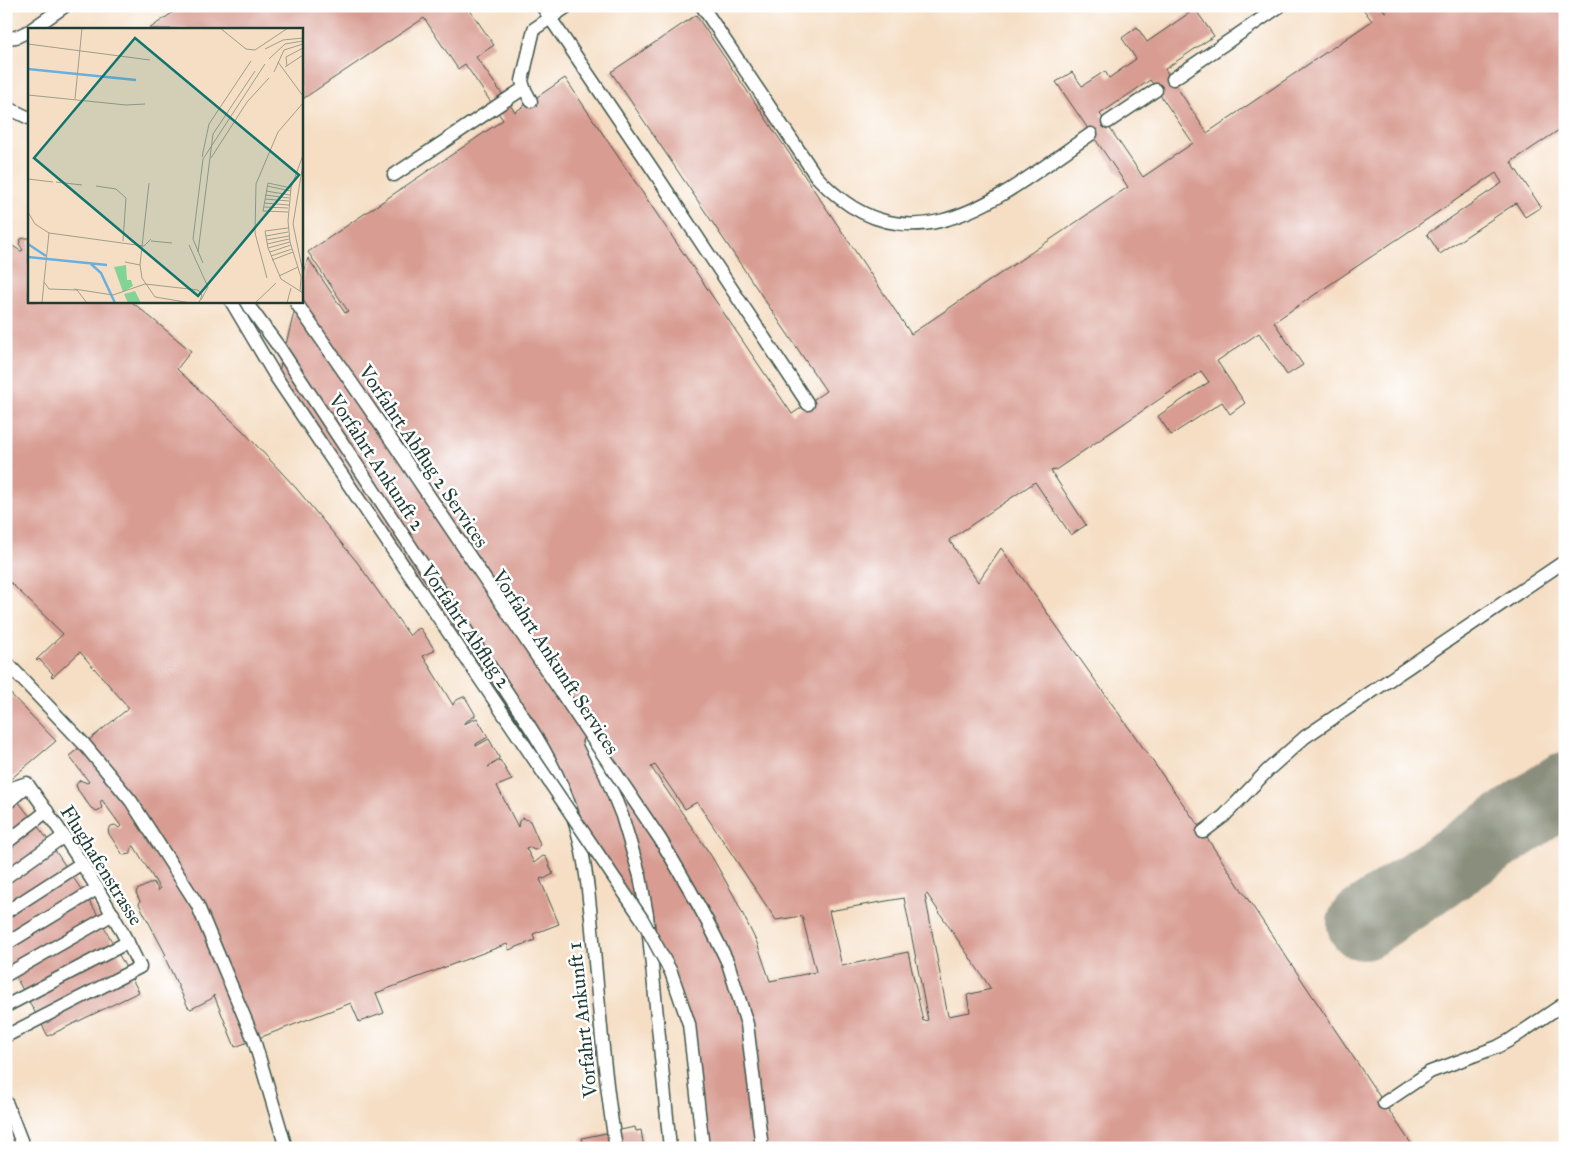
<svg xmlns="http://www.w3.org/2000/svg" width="1571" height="1154" font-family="'IM FELL Great Primer',serif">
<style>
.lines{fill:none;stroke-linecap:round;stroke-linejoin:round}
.taxiway{stroke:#8a8e7c;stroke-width:72}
.building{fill:#d89c92;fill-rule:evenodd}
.lane-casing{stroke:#3f554a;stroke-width:15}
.lane{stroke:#fff;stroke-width:12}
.lane-bridge-casing{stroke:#3f554a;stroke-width:15;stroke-linecap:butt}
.lane-bridge{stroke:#fff;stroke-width:12}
.labels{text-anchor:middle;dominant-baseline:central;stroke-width:5;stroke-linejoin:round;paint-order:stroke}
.street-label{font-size:20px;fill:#1f3d34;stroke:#fff}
.inset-river{fill:none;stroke:#68b0df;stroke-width:2.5}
.inset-road{fill:none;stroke:#9f9e8a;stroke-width:1}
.view{fill:#0f766e;fill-opacity:0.15;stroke:#0f766e;stroke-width:2.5}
.inset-edge{fill:none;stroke:#1f3d34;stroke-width:2.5}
</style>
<rect width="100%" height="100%" fill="#fff"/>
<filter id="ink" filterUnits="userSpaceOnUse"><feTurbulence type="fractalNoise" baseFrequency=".02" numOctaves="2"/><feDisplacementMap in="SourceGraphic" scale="10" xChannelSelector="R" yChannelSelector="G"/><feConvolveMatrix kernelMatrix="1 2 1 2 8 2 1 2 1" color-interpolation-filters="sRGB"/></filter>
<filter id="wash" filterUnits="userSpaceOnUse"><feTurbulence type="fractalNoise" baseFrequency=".0096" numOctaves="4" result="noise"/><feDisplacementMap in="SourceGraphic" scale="20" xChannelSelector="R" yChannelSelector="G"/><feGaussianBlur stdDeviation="1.12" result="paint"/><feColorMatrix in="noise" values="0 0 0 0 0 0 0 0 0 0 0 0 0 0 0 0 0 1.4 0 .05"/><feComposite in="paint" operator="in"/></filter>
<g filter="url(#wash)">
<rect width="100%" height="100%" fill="#f5dec4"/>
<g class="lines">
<path class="taxiway" d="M 1363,924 L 1565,788"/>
</g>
<g id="blocks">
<g class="building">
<path d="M 182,6 L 467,6 L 494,45 L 476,57 L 515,112 L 565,78 L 792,414 L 826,391 L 611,72 L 696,15 L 911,334 L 1128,187 L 1056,82 L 1072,72 L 1082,86 L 1105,71 L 1109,78 L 1136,59 L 1122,38 L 1137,27 L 1147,42 L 1195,9 L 1214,36 L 1165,69 L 1207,133 L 1372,21 L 1361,6 L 1381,6 L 1385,12 L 1393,6 L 1565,6 L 1565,126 L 1511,162 L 1541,207 L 1525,217 L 1516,203 L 1440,254 L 1427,234 L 1502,183 L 1496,173 L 1274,322 L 1303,365 L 1287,375 L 1259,333 L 1217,361 L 1245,403 L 1230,414 L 1222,402 L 1171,435 L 1158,416 L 1209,382 L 1201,371 L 1054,471 L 1054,470 L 1051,471 L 1086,525 L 1071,535 L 1035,482 L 949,540 L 978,582 L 1001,548 L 1203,832 L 1414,1148 L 706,1148 L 677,982 L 278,375 L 297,301 L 301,301 L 301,283 L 308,258 L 345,313 L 348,311 L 308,252 L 503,120 L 465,64 L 458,69 L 424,18 L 301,100 L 301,29 L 149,29 ZM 1150,80 L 1193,143 L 1143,177 L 1100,114 ZM 655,765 L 685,809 L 697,802 L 776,920 L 802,916 L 816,972 L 770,981 L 757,943 L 734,896 L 712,857 L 651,767 ZM 927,894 L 991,989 L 967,995 L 970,1012 L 948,1016 L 925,895 ZM 904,898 L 928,1020 L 923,1021 L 908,952 L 842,966 L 829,911 Z"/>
<path d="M 25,238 L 29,238 L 29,301 L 131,301 L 191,351 L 177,369 L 243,431 L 296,488 L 357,562 L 410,636 L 412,633 L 418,628 L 421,629 L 434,649 L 434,651 L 423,656 L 453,705 L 455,701 L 463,697 L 465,697 L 475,714 L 475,716 L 464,723 L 464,724 L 477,718 L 488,737 L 476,744 L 476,746 L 489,739 L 499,757 L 499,759 L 488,767 L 500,760 L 512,780 L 497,786 L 518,827 L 519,821 L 523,818 L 530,821 L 540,844 L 538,849 L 534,850 L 529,847 L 526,848 L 534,863 L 543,856 L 546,857 L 553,874 L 544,879 L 542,878 L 540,879 L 559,924 L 533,934 L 535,940 L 509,950 L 507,944 L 376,993 L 384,1013 L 359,1022 L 351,1003 L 235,1047 L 214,995 L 211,999 L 191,1009 L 188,1007 L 164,956 L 166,955 L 139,904 L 140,901 L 136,893 L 137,890 L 153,882 L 158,889 L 157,891 L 160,889 L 134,846 L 131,848 L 131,854 L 123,855 L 109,834 L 108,830 L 111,826 L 115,825 L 119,828 L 121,826 L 102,800 L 100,802 L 102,808 L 97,811 L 91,808 L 78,790 L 76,785 L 80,780 L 87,783 L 89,782 L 69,756 L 129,708 L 80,652 L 53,677 L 51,676 L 53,674 L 39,659 L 37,661 L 36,660 L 63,634 L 10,582 L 6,587 L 6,242 L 21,251 L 23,250 L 19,244 L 21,239 Z"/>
<path d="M 6,689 L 56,741 L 6,783 Z"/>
<path d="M 6,786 L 46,837 L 95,910 L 139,992 L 48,1036 L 6,959 Z"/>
<path d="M 635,1127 L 636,1131 L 641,1130 L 644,1148 L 580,1148 L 579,1143 L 583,1142 L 582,1138 Z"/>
</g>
</g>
</g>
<g filter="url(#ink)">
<use href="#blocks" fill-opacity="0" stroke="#3f554a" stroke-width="1"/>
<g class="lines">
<g class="lane-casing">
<g id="lane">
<path d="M 542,6 L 653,170 L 808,404"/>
<path d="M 702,6 L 816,176 C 911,280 1004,193 1091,134"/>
<path d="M 32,29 L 65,6"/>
<path d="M 6,38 L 16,37 L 29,31"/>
<path d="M 1173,79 L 1280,6"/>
<path d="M 531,101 L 524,88 L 522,81 L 534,29 L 568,6"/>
<path d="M 6,107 L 29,118"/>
<path d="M 1108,122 L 1156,90"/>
<path d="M 394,175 L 524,88"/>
<path d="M 245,301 L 279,347 L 528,724 C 547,753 564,786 574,819 C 587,862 590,907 594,951 C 600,1017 605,1083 616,1148"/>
<path d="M 6,662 L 84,744 L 131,801 L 197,904 L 254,1040 L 286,1148"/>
<path d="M 589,742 L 606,776 L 622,816 L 640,876 L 647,915 L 670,1148"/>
<path d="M 6,790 L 27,783"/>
<path d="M 6,804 L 28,785"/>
<path d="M 1203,832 L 1224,816 L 1268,770 L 1305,737 L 1565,561"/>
<path d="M 6,843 L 47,811"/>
<path d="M 6,877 L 64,836"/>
<path d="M 6,912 L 82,863"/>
<path d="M 6,944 L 98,888"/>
<path d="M 728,963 L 747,1024 L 762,1148"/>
<path d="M 671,972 L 689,1024 L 703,1148"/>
<path d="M 6,975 L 113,914"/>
<path d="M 6,1006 L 128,942"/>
<path d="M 6,1036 L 140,967 C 109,902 70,843 28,785"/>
<path d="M 6,1102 L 24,1148"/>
<path d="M 1384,1103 L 1430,1072 L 1497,1047 L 1510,1040 L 1565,1003"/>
</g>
</g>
<use href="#lane" class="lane"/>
<g class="lane-bridge-casing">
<g id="lane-bridge">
<path d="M 231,301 L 276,377 L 642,919 L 671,972"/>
<path d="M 295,301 L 396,447 L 660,839 C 685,880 708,920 728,963"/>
</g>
</g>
<use href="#lane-bridge" class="lane-bridge"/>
</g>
</g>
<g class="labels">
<g class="street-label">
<text transform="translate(424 456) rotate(56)">Vorfahrt Abflug 2 Services</text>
<text transform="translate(377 462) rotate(57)">Vorfahrt Ankunft 2</text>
<text transform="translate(466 626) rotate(56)">Vorfahrt Abflug 2</text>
<text transform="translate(556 662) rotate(57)">Vorfahrt Ankunft Services</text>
<text transform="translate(102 865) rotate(58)">Flughafenstrasse</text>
<text transform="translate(582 1020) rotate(-96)">Vorfahrt Ankunft 1</text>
</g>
</g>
<g transform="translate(28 28)">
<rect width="275" height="275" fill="#f5dec4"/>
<path d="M 98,237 L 99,252 L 103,252 L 105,258 L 95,264 L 86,239 ZM 107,263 L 113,275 L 100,275 L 96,266 Z" fill="#81d496"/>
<path class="inset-river" d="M 0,41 L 108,52M 0,216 L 18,228M 0,229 L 79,237M 63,236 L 73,245 L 87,275"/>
<path class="inset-road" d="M 192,0 L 218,21 L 227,22 L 260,0M 0,16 L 122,32M 237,21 L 255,12 L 275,10M 241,31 L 257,16 L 275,13M 250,34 L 275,68M 259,38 L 258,29 L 275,20M 257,39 L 275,27M 246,44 L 256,22 L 275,16M 0,67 L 98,77 L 117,76M 47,71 L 54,0M 174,129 L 181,96 L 223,33M 183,130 L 219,74 L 241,50M 275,136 L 265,196 L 275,244M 0,151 L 25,154M 28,154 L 54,157M 121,155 L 112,237 L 114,250 L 127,269 L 163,275M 68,158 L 88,161 L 98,170 L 95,213M 239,158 L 263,163M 238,163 L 262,167M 237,167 L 261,170M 237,171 L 261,173M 236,175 L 261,177M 236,179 L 260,180M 235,183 L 240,155 L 263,160M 235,183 L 260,184M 0,184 L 7,196 L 21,205M 260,200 L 237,203 L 240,220 L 253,251 L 275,265M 238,208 L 260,204M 238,212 L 261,208M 123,213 L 144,215M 239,216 L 261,211M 161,217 L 180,259 L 173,272M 240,220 L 262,214M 170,224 L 185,106 L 227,43M 242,224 L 263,217M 243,228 L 264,221M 244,232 L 265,224M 97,234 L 112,237M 175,235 L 165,211 L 175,131 L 237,36M 251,248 L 270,239M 239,250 L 227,205 L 228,156 L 250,104 L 275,75M 16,254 L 21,205 L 116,218 L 123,211M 46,261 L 85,267 L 117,256 L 170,262 L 174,267 L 171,275M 272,263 L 273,249 L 262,214 L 260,193 L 263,160 L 275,127M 14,275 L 16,254 L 21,261 L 49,262 L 59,275M 227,275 L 248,255M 259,275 L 263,260"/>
<path class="view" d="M 107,10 L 271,147 L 170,268 L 6,130 Z"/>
<rect width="275" height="275" class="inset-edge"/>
</g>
<rect width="1571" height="1154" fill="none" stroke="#fff" stroke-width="25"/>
</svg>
